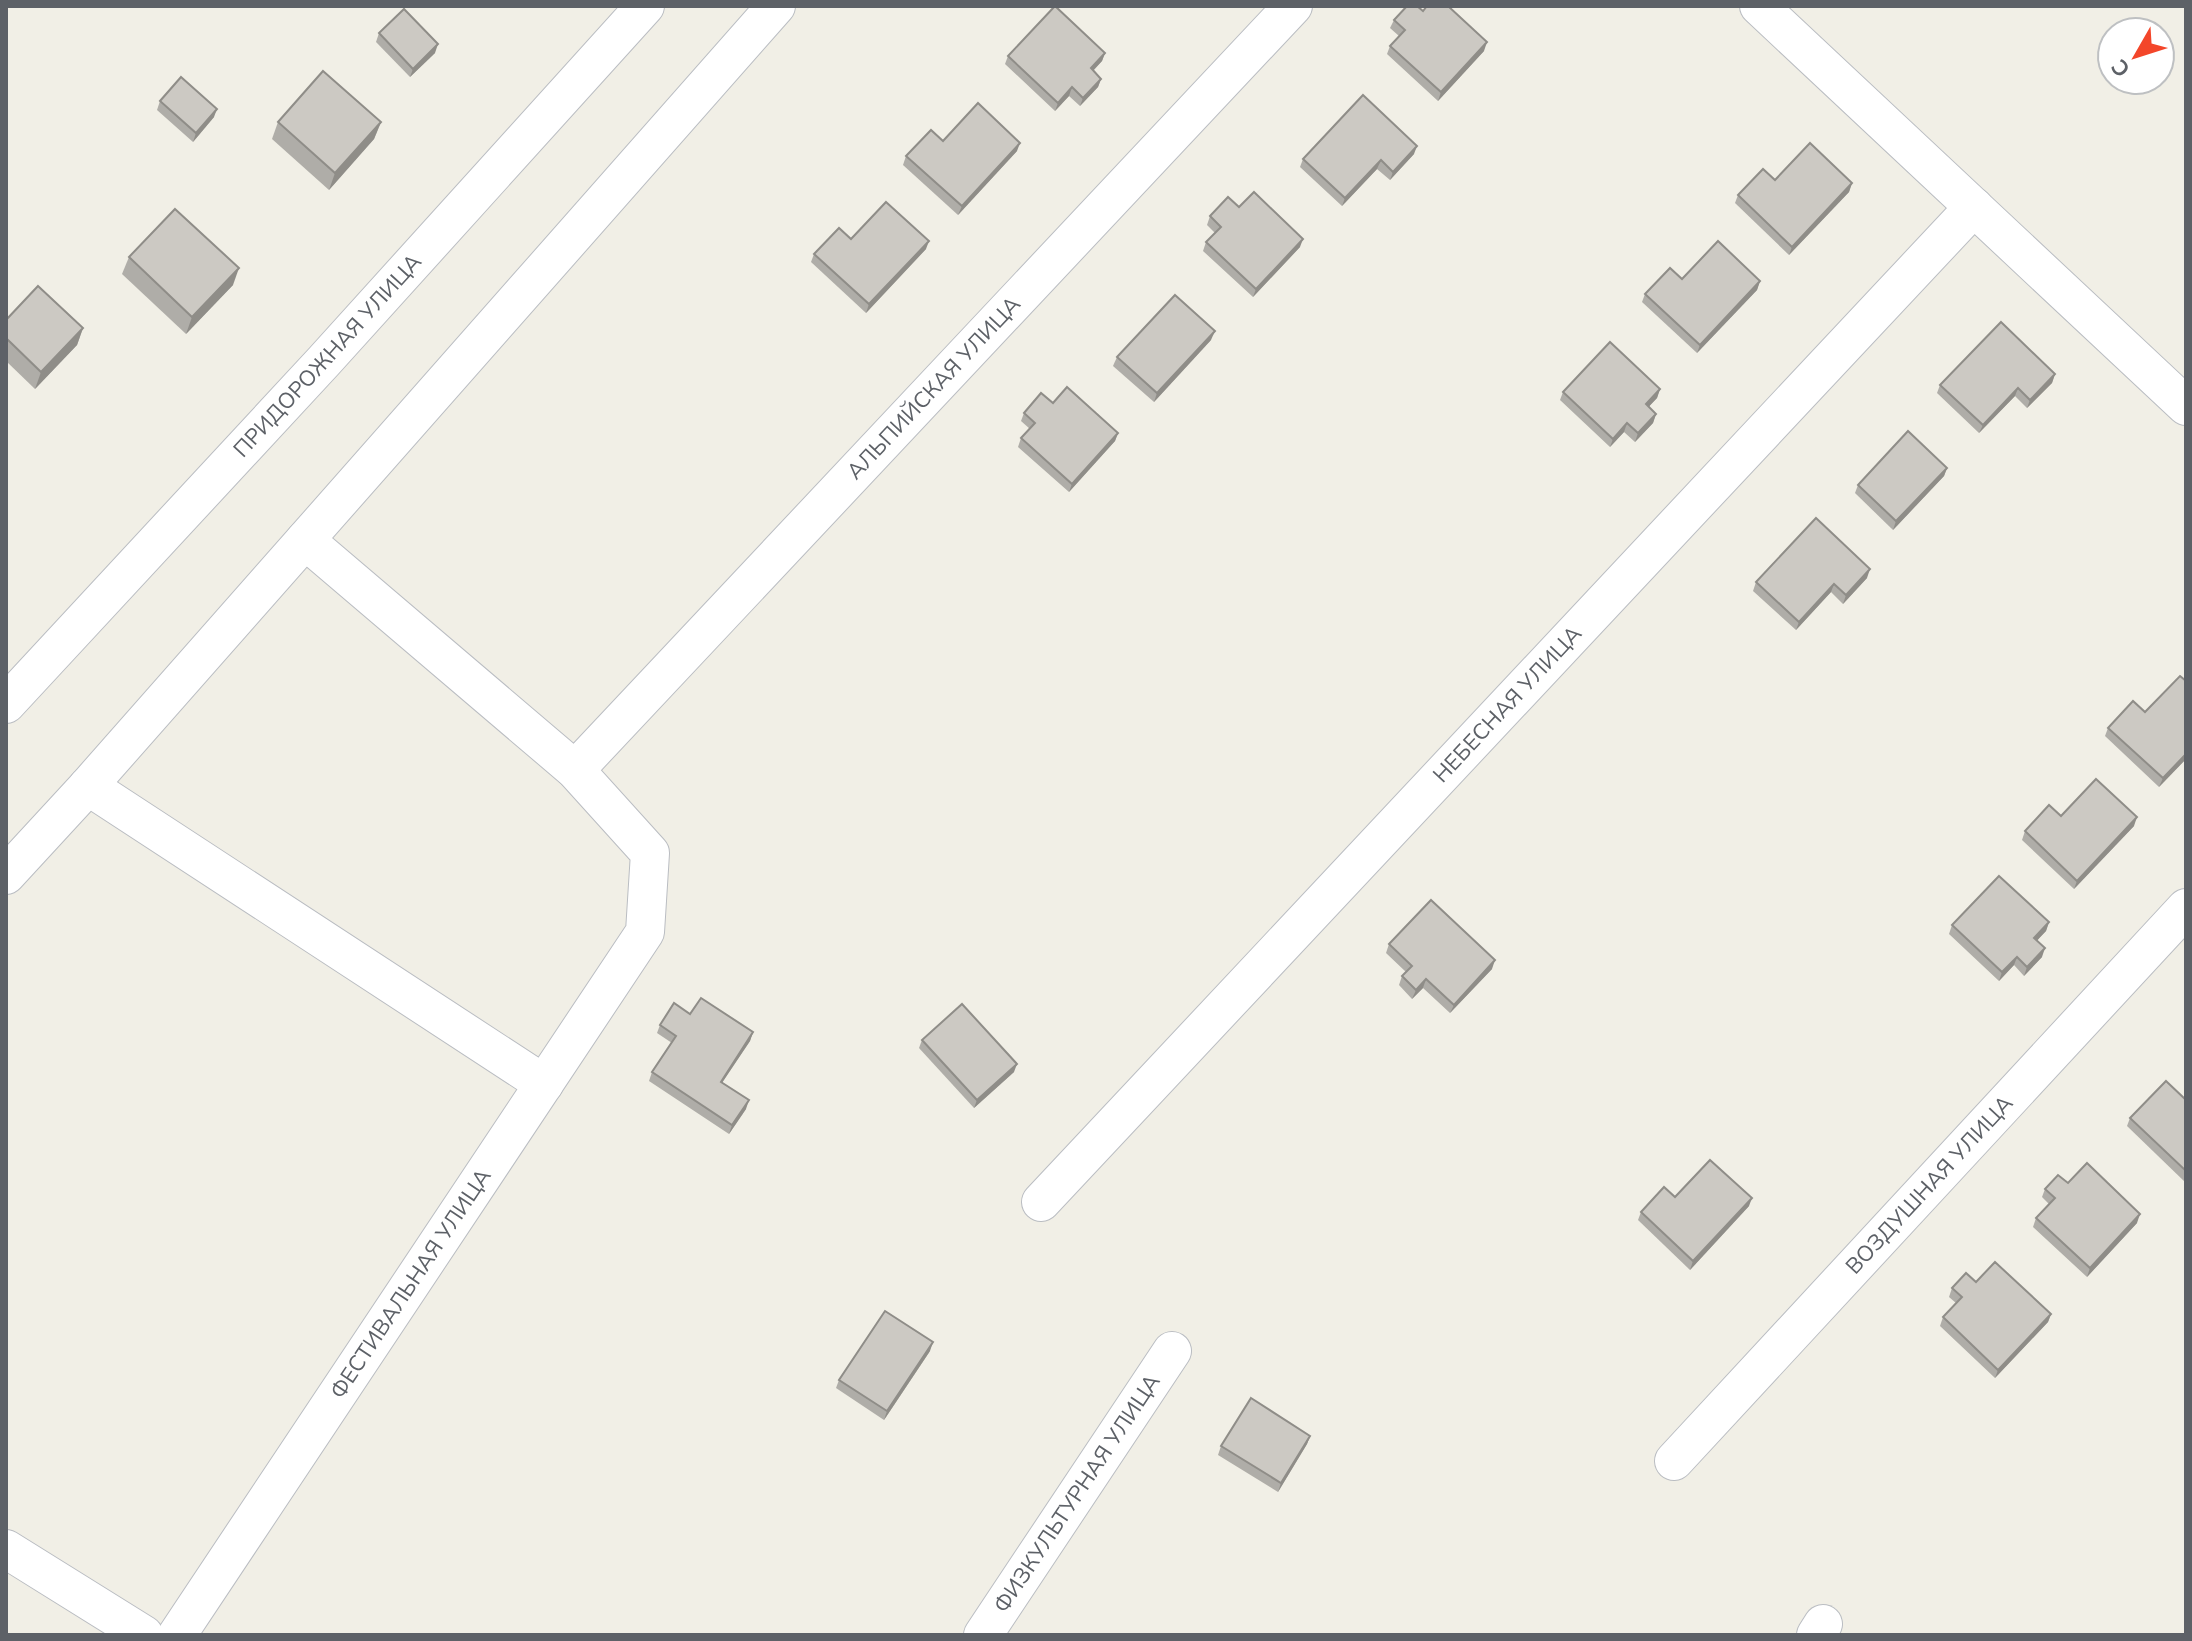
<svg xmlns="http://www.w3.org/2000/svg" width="2192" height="1641" font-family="'Nunito Sans',sans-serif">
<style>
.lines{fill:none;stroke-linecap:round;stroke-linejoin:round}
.minor-casing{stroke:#babdc2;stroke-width:40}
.minor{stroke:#fff;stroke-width:38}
.wall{fill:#afada8}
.shaded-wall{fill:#8f8d88}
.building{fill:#ccc9c3;stroke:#8f8d88;stroke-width:2}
.labels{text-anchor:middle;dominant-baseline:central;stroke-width:7;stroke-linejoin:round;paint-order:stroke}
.street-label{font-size:22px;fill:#5d6167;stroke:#fff}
</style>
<rect width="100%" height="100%" fill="#f1efe6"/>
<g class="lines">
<g class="minor-casing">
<g id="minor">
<path d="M 1759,6 L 2186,406"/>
<path id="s1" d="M 6,704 L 324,361 L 645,6"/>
<path id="s2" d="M 575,770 L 1293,6"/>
<path d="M 88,786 L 544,1084"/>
<path d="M 6,875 L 88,786 L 776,6"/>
<path id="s3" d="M 1041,1202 L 1974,207"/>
<path id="s4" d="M 1674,1461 L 2186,908"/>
<path d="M 6,1549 L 144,1635"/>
<path id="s5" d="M 177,1635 L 645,932 L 650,853 L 575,770 L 305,540"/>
<path id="s6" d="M 983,1635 L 1172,1351"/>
<path d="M 1816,1635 L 1823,1624"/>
</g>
</g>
<use href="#minor" class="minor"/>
</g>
<g class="wall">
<path d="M 1423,11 L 1484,51 L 1438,101 L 1387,54 L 1390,46 L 1399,36 L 1390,28 L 1394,20 Z"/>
<path d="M 379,33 L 435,53 L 410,77 L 376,42 Z"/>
<path d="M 1105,53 L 1102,61 L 1093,71 L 1101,79 L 1098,87 L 1080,106 L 1069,96 L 1055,111 L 1005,64 L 1008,56 Z"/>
<path d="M 160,101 L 214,117 L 193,142 L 157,110 Z"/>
<path d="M 278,122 L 381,122 L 374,139 L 329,190 L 272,139 Z"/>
<path d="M 943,141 L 1017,151 L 958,215 L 903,165 L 906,156 Z"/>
<path d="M 1414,154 L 1390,180 L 1377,169 L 1342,206 L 1300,167 L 1303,159 Z"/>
<path d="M 1775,180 L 1852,183 L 1849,192 L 1789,255 L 1735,203 L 1738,195 Z"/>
<path d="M 1239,207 L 1300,247 L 1253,297 L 1203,251 L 1206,242 L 1215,233 L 1207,225 L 1210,216 Z"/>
<path d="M 851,239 L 926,249 L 866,313 L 811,262 L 814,254 Z"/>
<path d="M 129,257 L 233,285 L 186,334 L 122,274 Z"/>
<path d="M 1760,281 L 1757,290 L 1697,353 L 1642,302 L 1645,294 Z"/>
<path d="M 6,320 L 83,328 L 77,345 L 35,389 L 6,361 Z"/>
<path d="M 1211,340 L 1154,402 L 1113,366 L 1117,357 Z"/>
<path d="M 2055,374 L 2052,383 L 2027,408 L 2015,396 L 1979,433 L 1937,393 L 1940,385 Z"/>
<path d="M 1660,389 L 1657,398 L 1648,407 L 1656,414 L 1653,423 L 1635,442 L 1624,432 L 1610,447 L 1560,400 L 1563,392 Z"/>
<path d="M 1053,403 L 1118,433 L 1115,441 L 1069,492 L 1018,447 L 1021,438 L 1030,429 L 1021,421 L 1024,413 Z"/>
<path d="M 1947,468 L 1944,476 L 1893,530 L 1855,493 L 1858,485 Z"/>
<path d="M 1867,578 L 1843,604 L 1831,592 L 1796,630 L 1753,591 L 1756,582 Z"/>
<path d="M 2108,728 L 2186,759 L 2159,787 L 2105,736 Z"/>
<path d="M 2134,826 L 2074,889 L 2022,840 L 2025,831 Z"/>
<path d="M 2049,922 L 2046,931 L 2036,941 L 2042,957 L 2024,976 L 2014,965 L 1999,981 L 1949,934 L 1952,925 Z"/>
<path d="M 1389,944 L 1492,969 L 1450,1013 L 1423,988 L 1412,999 L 1399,985 L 1402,976 L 1406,972 L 1386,953 Z"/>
<path d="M 690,1014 L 753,1032 L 750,1041 L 722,1083 L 746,1109 L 729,1134 L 649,1081 L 652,1072 L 672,1043 L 657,1033 L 660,1025 Z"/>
<path d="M 922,1040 L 1014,1072 L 974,1108 L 919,1048 Z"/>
<path d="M 2186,1100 L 2186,1183 L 2127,1126 L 2130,1118 Z"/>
<path d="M 2068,1183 L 2137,1223 L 2087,1277 L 2033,1227 L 2036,1218 L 2049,1204 L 2042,1197 L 2045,1189 Z"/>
<path d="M 1675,1197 L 1749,1206 L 1690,1270 L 1638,1220 L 1641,1212 Z"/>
<path d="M 1976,1282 L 2051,1314 L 2048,1322 L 1995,1378 L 1940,1326 L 1943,1317 L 1956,1303 L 1949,1297 L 1952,1288 Z"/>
<path d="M 930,1351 L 884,1420 L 836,1388 L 839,1380 Z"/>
<path d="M 1310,1436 L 1307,1444 L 1278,1492 L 1218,1455 L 1221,1446 Z"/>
</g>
<g class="shaded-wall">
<path d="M 1487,42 L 1484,51 L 1438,101 L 1441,92 Z"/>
<path d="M 438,44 L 435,53 L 410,77 L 413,69 Z"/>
<path d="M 1105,53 L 1102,61 L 1087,77 L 1091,68 Z"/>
<path d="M 1101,79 L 1098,87 L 1080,106 L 1083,98 Z"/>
<path d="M 1072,87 L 1069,96 L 1055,111 L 1058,103 Z"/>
<path d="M 217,109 L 214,117 L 193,142 L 196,133 Z"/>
<path d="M 381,122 L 374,139 L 329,190 L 335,173 Z"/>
<path d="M 1020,143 L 1017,151 L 958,215 L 962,206 Z"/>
<path d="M 1417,146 L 1414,154 L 1390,180 L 1393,172 Z"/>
<path d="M 1381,160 L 1377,169 L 1342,206 L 1345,198 Z"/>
<path d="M 1852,183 L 1849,192 L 1789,255 L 1792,247 Z"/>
<path d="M 1303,239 L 1300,247 L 1253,297 L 1256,289 Z"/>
<path d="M 929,241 L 926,249 L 866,313 L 869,304 Z"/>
<path d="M 239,268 L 233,285 L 186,334 L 192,317 Z"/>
<path d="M 1760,281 L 1757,290 L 1697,353 L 1700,345 Z"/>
<path d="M 83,328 L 77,345 L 35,389 L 41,372 Z"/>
<path d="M 1215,331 L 1211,340 L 1154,402 L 1157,393 Z"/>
<path d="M 2055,374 L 2052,383 L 2027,408 L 2030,400 Z"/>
<path d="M 2018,388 L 2015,396 L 1979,433 L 1983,425 Z"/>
<path d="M 1660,389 L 1657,398 L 1643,413 L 1646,404 Z"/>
<path d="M 1656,414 L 1653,423 L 1635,442 L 1638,433 Z"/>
<path d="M 1627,423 L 1624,432 L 1610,447 L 1613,439 Z"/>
<path d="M 1118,433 L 1115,441 L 1069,492 L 1072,484 Z"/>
<path d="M 1947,468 L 1944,476 L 1893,530 L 1896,521 Z"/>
<path d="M 1870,569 L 1867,578 L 1843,604 L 1846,595 Z"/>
<path d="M 1834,584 L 1831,592 L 1796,630 L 1799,622 Z"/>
<path d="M 2186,754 L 2186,759 L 2159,787 L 2163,778 Z"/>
<path d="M 2137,817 L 2134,826 L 2074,889 L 2077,881 Z"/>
<path d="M 2049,922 L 2046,931 L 2031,947 L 2034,938 Z"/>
<path d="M 2045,948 L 2042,957 L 2024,976 L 2027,967 Z"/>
<path d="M 2017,957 L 2014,965 L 1999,981 L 2002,972 Z"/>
<path d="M 1495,960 L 1492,969 L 1450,1013 L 1454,1005 Z"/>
<path d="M 1426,979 L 1423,988 L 1412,999 L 1416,990 Z"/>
<path d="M 753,1032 L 750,1041 L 717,1090 L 721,1082 Z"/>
<path d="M 1017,1064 L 1014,1072 L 974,1108 L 977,1100 Z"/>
<path d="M 749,1100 L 746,1109 L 729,1134 L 732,1125 Z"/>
<path d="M 1752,1198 L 1749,1206 L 1690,1270 L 1693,1261 Z"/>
<path d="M 2140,1214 L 2137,1223 L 2087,1277 L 2090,1268 Z"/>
<path d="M 2051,1314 L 2048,1322 L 1995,1378 L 1998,1370 Z"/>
<path d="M 933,1342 L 930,1351 L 884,1420 L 887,1411 Z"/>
<path d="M 1310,1436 L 1307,1444 L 1278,1492 L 1281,1483 Z"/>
</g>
<g class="building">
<path d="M 1055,6 L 1105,53 L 1091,68 L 1101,79 L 1083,98 L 1072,87 L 1058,103 L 1008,56 Z"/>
<path d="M 1407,6 L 1417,6 L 1423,11 L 1427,6 L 1448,6 L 1487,42 L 1441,92 L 1390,46 L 1405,30 L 1394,20 Z"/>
<path d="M 404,9 L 438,44 L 413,69 L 379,33 Z"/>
<path d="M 323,71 L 381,122 L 335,173 L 278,122 Z"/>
<path d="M 181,77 L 217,109 L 196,133 L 160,101 Z"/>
<path d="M 1363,95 L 1417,146 L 1393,172 L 1381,160 L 1345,198 L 1303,159 Z"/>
<path d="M 978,103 L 1020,143 L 962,206 L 906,156 L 931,130 L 943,141 Z"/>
<path d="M 1810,143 L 1852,183 L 1792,247 L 1738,195 L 1763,169 L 1775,180 Z"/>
<path d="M 1254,192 L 1303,239 L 1256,289 L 1206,242 L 1221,227 L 1210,216 L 1228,197 L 1239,207 Z"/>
<path d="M 886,202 L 929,241 L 869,304 L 814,254 L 839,228 L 851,239 Z"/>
<path d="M 175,209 L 239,268 L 192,317 L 129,257 Z"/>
<path d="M 1718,241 L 1760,281 L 1700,345 L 1645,294 L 1670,268 L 1682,279 Z"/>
<path d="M 38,286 L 83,328 L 41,372 L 6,338 L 6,320 Z"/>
<path d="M 1175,295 L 1215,331 L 1157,393 L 1117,357 Z"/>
<path d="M 2001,322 L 2055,374 L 2030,400 L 2018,388 L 1983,425 L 1940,385 Z"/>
<path d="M 1610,342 L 1660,389 L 1646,404 L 1656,414 L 1638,433 L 1627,423 L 1613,439 L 1563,392 Z"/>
<path d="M 1067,387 L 1118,433 L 1072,484 L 1021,438 L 1035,423 L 1024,413 L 1041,393 L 1053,403 Z"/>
<path d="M 1908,431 L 1947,468 L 1896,521 L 1858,485 Z"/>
<path d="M 1816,518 L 1870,569 L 1846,595 L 1834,584 L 1799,622 L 1756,582 Z"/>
<path d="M 2180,676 L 2186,681 L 2186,754 L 2163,778 L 2108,728 L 2133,701 L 2145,712 Z"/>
<path d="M 2096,779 L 2137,817 L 2077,881 L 2025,831 L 2049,805 L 2061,816 Z"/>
<path d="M 1999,876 L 2049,922 L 2034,938 L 2045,948 L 2027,967 L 2017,957 L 2002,972 L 1952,925 Z"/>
<path d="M 1431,900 L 1495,960 L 1454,1005 L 1426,979 L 1416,990 L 1402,976 L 1412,966 L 1389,944 Z"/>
<path d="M 701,998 L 753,1032 L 721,1082 L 749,1100 L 732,1125 L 652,1072 L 676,1036 L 660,1025 L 674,1003 L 690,1014 Z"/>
<path d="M 962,1004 L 1017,1064 L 977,1100 L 922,1040 Z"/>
<path d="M 2166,1081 L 2186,1100 L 2186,1171 L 2130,1118 Z"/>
<path d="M 1710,1160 L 1752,1198 L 1693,1261 L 1641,1212 L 1664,1187 L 1675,1197 Z"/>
<path d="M 2087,1163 L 2140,1214 L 2090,1268 L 2036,1218 L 2055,1198 L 2045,1189 L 2058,1175 L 2068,1183 Z"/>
<path d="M 1995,1262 L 2051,1314 L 1998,1370 L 1943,1317 L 1962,1297 L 1952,1288 L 1966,1273 L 1976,1282 Z"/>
<path d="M 885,1311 L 933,1342 L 887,1411 L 839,1380 Z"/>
<path d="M 1251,1398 L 1310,1436 L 1281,1483 L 1221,1446 Z"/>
</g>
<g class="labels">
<g class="street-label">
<text stroke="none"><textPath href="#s1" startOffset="474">ПРИДОРОЖНАЯ УЛИЦА</textPath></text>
<text stroke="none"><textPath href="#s2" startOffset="524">АЛЬПИЙСКАЯ УЛИЦА</textPath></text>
<text stroke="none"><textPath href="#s3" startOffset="682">НЕБЕСНАЯ УЛИЦА</textPath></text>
<text stroke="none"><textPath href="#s4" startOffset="376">ВОЗДУШНАЯ УЛИЦА</textPath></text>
<text stroke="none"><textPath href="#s5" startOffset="422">ФЕСТИВАЛЬНАЯ УЛИЦА</textPath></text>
<text stroke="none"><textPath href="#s6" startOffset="170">ФИЗКУЛЬТУРНАЯ УЛИЦА</textPath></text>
</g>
</g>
<rect width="2192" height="1641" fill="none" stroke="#5d6167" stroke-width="16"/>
<g transform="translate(2136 56) rotate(231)"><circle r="38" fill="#ffffff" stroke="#bec0c2" stroke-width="2"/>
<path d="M0-6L14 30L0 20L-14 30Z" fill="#f3462a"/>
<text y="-12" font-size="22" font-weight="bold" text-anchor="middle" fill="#5d6167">С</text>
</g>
</svg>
